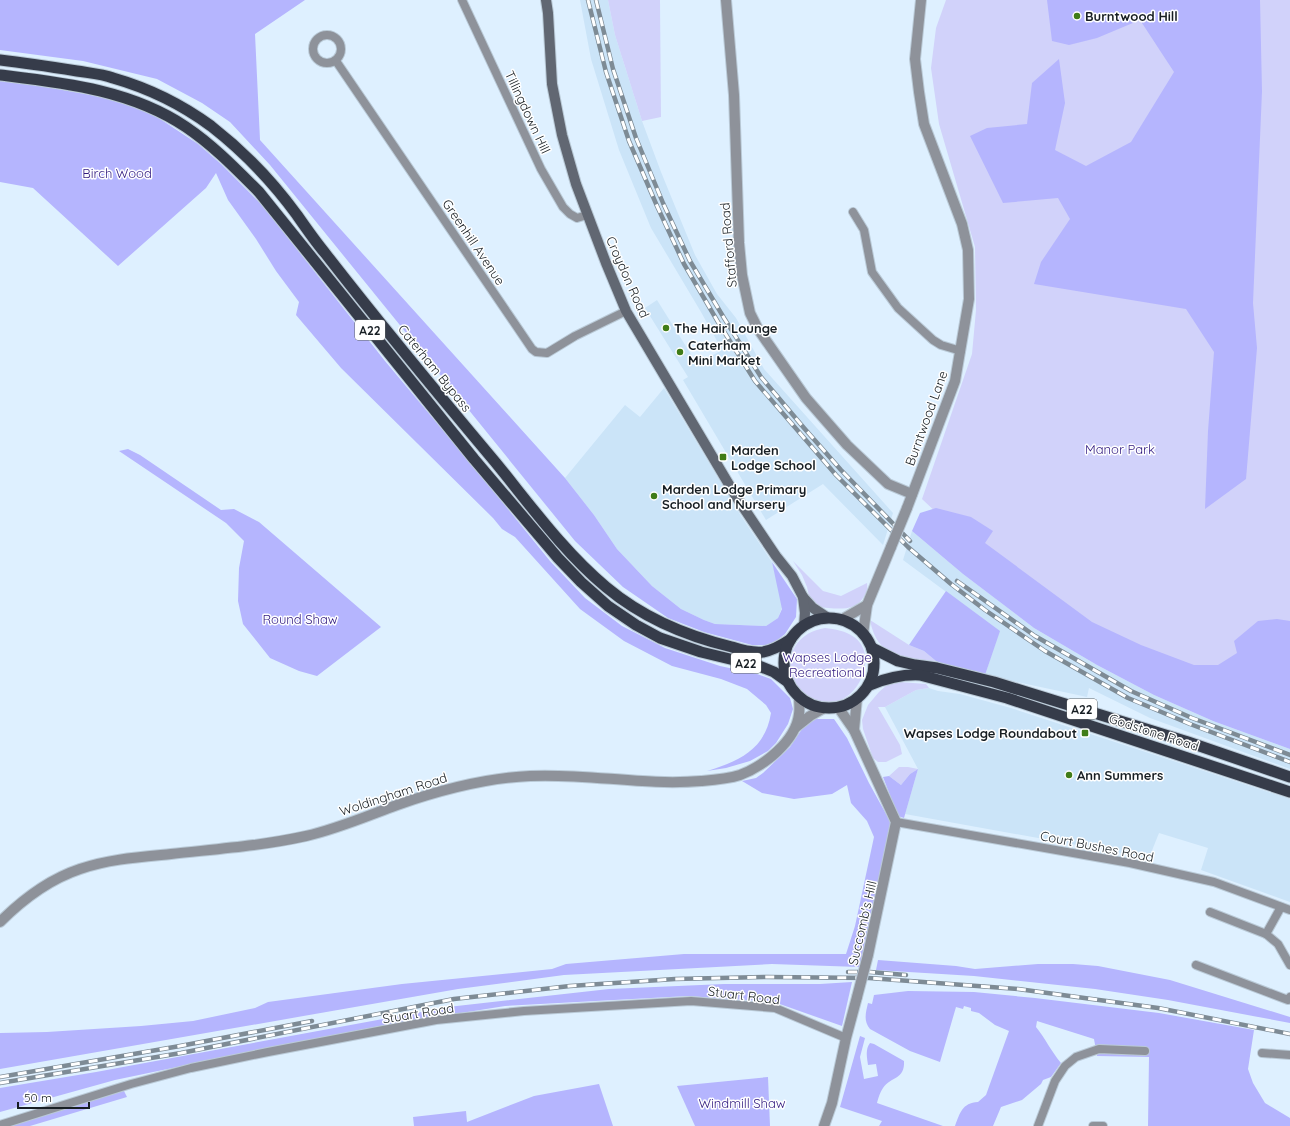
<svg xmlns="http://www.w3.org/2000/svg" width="1290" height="1126" font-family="Quicksand,sans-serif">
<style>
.built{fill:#cbe4f8}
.green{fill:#d1d2fa}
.forest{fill:#b5b5fe}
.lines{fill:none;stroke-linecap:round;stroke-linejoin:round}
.minor-casing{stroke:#bacad7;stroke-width:10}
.tertiary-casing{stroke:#bacad7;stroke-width:12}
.secondary-casing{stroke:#bacad7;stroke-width:12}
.trunk-casing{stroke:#bacad7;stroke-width:13}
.minor{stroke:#8e929a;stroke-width:8}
.tertiary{stroke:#8e929a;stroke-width:10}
.secondary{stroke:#616772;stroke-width:10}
.trunk{stroke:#363c4a;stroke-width:11}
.rail-casing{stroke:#7e8b95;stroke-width:4.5}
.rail{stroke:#fff;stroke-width:3;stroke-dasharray:9;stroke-linecap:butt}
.tertiary-bridge-casing{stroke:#bacad7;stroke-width:12;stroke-linecap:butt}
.tertiary-bridge{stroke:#8e929a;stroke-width:10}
.poi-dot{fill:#407c18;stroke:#fff;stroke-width:1.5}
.labels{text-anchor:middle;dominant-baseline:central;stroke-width:3;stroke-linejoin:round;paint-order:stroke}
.shield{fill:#fff;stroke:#5d6265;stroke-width:1}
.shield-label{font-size:12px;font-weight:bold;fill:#171e23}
.poi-label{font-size:13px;font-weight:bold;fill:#171e23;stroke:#fff;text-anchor:start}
.street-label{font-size:13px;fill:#171e23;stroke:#fff}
.park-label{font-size:13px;fill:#30197f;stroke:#fff}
</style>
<rect width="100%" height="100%" fill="#def0ff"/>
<g class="built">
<path d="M 580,0 L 608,0 L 615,35 L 642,121 L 661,172 L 695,255 L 717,294 L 736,318 L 764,369 L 893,513 L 883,545 L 823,484 L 766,520 L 683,380 L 688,377 L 645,308 L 657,300 L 697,364 L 722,350 L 701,312 L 651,228 L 619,150 L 591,59 Z"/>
<path d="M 664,388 L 741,516 L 772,562 L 783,605 L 778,618 L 766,626 L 715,624 L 704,620 L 681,609 L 652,586 L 617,549 L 594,515 L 565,478 L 625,405 L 640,417 Z"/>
<path d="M 912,531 L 963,574 L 1034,628 L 1097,665 L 1154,695 L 1213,721 L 1290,749 L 1290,769 L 1150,718 L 1089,688 L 1087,697 L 985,675 L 999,631 L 903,560 Z"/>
<path d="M 929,688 L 938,691 L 960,694 L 1011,708 L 1290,799 L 1290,902 L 1201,870 L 1208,848 L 1159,833 L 1149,858 L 905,814 L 918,769 L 885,707 L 916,690 Z"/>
</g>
<g class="green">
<path d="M 608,0 L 660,0 L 661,117 L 642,121 L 615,35 Z"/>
<path d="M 946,0 L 1290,0 L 1290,705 L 1109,649 L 972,546 L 922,499 L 972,354 L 976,310 L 975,247 L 939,124 L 931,68 L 936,28 Z"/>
<path d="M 793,561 L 823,591 L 841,596 L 867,583 C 868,590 866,593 863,598 C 853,613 834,608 818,607 L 809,596 L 807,587 L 802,575 Z"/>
<path d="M 870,620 L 909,645 L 924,651 L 936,661 C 903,658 877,658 870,620 Z"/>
<path d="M 825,628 C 835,629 846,631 854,637 C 877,653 862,695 837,701 C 784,712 770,637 825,628 Z"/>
<path d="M 900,682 L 926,684 L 929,688 L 916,690 L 885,707 L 878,707 L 900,745 L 902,754 L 886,762 L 878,762 L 873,758 L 863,729 L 862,720 L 868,705 L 879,692 L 887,685 Z"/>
<path d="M 899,767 L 908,767 L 918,769 L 910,774 L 901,785 L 889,776 Z"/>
</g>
<g class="forest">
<path d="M 0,0 L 305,0 L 255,34 L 260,140 L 565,478 L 594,515 L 617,549 L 652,586 L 681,609 L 704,620 L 715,624 L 766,626 L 778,618 L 782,609 L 772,562 L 797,599 L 796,617 L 785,634 L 771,645 L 752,645 L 704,632 L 668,618 L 623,587 L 575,541 L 270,165 L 230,122 L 202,103 L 157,79 L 83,61 L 0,50 Z"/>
<path d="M 1047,0 L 1260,0 L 1262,91 L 1253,303 L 1257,348 L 1246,479 L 1205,509 L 1208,431 L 1214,352 L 1186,309 L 1034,284 L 1041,262 L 1070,219 L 1058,198 L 1003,203 L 970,136 L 987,128 L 1027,124 L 1032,83 L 1059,59 L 1065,103 L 1055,150 L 1086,166 L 1131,142 L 1174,72 L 1140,20 L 1097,38 L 1069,45 L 1052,41 Z"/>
<path d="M 0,81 L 29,84 L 113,99 L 151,113 L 198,144 L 221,164 L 262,205 L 385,361 L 477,471 L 550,561 L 585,598 L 622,626 L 665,648 L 720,666 L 757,674 L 771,679 L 790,698 L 793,709 L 788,724 L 776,743 L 768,751 L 750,761 L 726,768 L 707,771 C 739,761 765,750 771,713 L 766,705 L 747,689 L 721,679 L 672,666 L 624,641 L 580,609 L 515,537 L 502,529 L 493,518 L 341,368 L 296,315 L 299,302 L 276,271 L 256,239 L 228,200 L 216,173 L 206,188 L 118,266 L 33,188 L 0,182 Z"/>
<path d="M 128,449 L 140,455 L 221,510 L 234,509 L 259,522 L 381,627 L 317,676 L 299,671 L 270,658 L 243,624 L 238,601 L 239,568 L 244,541 L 226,523 L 119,451 Z"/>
<path d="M 936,508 L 971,517 L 993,531 L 985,543 L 1092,622 L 1141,645 L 1194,665 L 1218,665 L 1237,653 L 1234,641 L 1258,621 L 1277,619 L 1290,621 L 1290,749 L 1213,721 L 1154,695 L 1097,665 L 1034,628 L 963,574 L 912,531 L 920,513 Z"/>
<path d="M 946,591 L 1000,631 L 985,675 L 948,666 L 936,661 L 924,651 L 909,645 Z"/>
<path d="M 816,719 L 834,719 L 847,738 L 869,783 L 891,823 L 864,953 L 859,967 L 772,964 L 564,975 L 458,989 L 0,1069 L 0,1033 L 47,1032 L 141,1026 L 193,1021 L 255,1008 L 268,1002 L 402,984 L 552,969 L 566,964 L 684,954 L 846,954 L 855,926 L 874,837 L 867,821 L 851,803 L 847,785 L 832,794 L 794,799 L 762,793 L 742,781 L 756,778 L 763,773 L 790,747 L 804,726 Z"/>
<path d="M 918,769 L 904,818 L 898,816 L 883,777 L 889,776 L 901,785 L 910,774 Z"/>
<path d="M 878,960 L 956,966 L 975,969 L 1038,964 L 1073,964 L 1098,966 L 1170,980 L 1290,1017 L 1290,1023 L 1168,1000 L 1095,989 L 974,976 L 876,970 Z"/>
<path d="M 852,982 L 842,1026 L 774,1002 L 688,996 L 505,1006 L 380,1026 L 225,1057 L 115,1080 L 0,1112 L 0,1088 L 96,1072 L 448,1007 L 609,989 L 724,984 L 820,984 Z"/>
<path d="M 908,991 L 974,992 L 1035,998 L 1159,1013 L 1254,1030 L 1248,1069 L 1253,1083 L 1265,1103 L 1290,1118 L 1290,1126 L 1148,1126 L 1149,1057 L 1097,1056 L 1094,1039 L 1037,1021 L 1036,1027 C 1045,1038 1051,1051 1061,1063 L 1051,1077 L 1043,1080 L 1041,1084 L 1022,1100 L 1001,1107 L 993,1126 L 955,1126 C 960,1113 962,1103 978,1102 L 986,1095 L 1009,1031 L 995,1025 L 979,1013 L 971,1011 L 971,1008 L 964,1006 L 963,1009 L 956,1007 L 940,1062 L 910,1051 L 870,1029 C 863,1021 866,1012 868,1003 L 872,1004 L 874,995 Z"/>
<path d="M 860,1036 L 865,1038 L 860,1057 L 864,1079 L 878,1076 L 876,1064 L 868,1065 C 867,1058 865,1049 870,1043 L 874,1044 L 904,1061 C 905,1080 891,1076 883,1088 C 880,1092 878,1099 877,1103 L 943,1126 L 879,1126 L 882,1121 L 840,1107 Z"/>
<path d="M 768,1077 L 770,1126 L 695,1126 L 677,1086 Z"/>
<path d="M 599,1084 L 613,1126 L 414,1126 L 413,1117 L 466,1111 L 467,1122 L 534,1096 Z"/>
<path d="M 123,1089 L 127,1097 L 30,1126 L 0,1126 Z"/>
</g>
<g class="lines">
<g class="minor-casing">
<g id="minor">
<path d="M 462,0 L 541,169 L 563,207 L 570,214 L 577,218 L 587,215"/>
<circle cx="327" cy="49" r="14"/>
<path d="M 336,61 L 532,349 L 536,352 L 547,353 L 575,336 L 626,311"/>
<path d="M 853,212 L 864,230 L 872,272 L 898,308 L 933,340 L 941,345 L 961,351"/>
<path d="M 896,822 L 1130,863 L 1214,882 L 1290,910"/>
<path d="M 1210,912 L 1266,934 L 1281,907"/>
<path d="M 1266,934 L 1278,944 L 1290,965"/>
<path d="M 1196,965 L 1288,1000 L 1290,997"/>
<path d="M 1262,1053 L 1290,1055"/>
<path d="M 0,1125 L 131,1084 L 191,1068 L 268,1052 L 436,1020 L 524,1011 L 691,1001 L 775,1008 L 846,1038"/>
<path d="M 1038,1126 L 1055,1081 L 1065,1066 L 1076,1057 L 1099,1049 L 1145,1051"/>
<path d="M 1093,1126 L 1103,1126"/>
</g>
</g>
<g class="tertiary-casing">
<g id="tertiary">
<path d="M 726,0 L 734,95 L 739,243 L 742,275 L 750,313 L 758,329 L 806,398 L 847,445 L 888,484 L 912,494"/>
<path d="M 907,508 L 955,381 L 969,299 L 968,250 L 962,224 L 924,124 L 919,92 L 915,59 L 921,0"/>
<path d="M 841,620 L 867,605"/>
<path d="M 863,634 L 867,605 L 891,547"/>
<path d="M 838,707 L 854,730 L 896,822 L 868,955"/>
<path d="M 796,727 L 810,716 L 824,708"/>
<path d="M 854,730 L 857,698"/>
<path d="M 0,922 C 22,900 50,879 80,869 C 109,859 140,857 171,854 C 216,849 261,846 306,836 C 337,829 367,816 397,805 C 440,790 485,778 530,776 C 587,773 644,786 701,781 C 714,780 728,779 740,775 C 764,766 796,741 799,714 C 800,709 799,702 799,697"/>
<path d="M 824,1126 L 832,1103 L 846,1038 L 857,997"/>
</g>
</g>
<g class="secondary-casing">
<g id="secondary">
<path d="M 546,0 L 548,13 L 552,84 L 562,135 L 576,184 L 606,263 L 626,311 L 737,498 L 776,556 L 792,576 L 803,597 L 813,608 L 828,618"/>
<path d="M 803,597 L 805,613 L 804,626"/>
</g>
</g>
<g class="trunk-casing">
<g id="trunk">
<path d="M 0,60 C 26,63 52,67 77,71 C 89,73 102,74 113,78 C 148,88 181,104 211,126 C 243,151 273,182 297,215 C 306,228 315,241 325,253 C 380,324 438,394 496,463 C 531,506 564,552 606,587 C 643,618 686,636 732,647 C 741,650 753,653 763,652 C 774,650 782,645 791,639"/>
<path d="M 0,75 C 65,83 131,90 186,127 C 214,146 236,169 259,192 L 474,459 L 558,558 L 581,582 L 608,606 L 636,625 L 660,638 L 701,652 L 759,666 L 774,672 L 788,682"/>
<circle cx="829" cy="663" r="45"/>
<path d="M 872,648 L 898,661 L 915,665 L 937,668 L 994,682 L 1188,742 L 1290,777"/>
<path d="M 870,685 C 887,678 902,674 920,675 L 1007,698 L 1290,792"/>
</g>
</g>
<use href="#minor" class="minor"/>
<use href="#tertiary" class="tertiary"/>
<use href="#secondary" class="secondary"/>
<use href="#trunk" class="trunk"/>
<g class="rail-casing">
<g id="rail">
<path d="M 588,0 L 606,72 L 629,141 L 657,206 L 684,264 L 718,322 L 755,381 L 836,475 L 908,547 L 951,584 L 985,610 L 1045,651 L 1128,698 L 1190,724 L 1290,762"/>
<path d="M 596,0 L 613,69 L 636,138 L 663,203 L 690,261 L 724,318 L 761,377 L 804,428 L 841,470 L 910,541"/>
<path d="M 957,581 L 1035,636 L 1131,691 L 1192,718 L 1290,755"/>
<path d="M 848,972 L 870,972 L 906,975"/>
<path d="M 0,1077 L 180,1046 L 312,1021"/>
<path d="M 0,1083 L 181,1053 L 454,999 L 570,986 L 675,979 L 767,977 L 869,978 L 1018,989 L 1158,1008 L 1290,1034"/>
</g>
</g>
<use href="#rail" class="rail"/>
<g class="tertiary-bridge-casing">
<g id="tertiary-bridge">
<path d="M 891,547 L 907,508"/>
<path d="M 857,997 L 868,955"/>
</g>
</g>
<use href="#tertiary-bridge" class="tertiary-bridge"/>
</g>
<g class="poi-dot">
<circle cx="1077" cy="16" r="4"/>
<circle cx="666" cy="328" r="4"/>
<circle cx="680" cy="352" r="4"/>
<rect x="719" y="453" width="8" height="8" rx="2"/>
<circle cx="654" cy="496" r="4"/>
<rect x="1081" y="729" width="8" height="8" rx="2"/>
<circle cx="1069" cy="775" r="4"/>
</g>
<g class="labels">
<g class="shield">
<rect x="355" y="320" width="30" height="20" rx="3"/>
<rect x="731" y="653" width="30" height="20" rx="3"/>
<rect x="1067" y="699" width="30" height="20" rx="3"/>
</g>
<g class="shield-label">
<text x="370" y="330">A22</text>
<text x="746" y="663">A22</text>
<text x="1082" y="709">A22</text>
</g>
<g class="poi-label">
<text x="1085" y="16">Burntwood Hill</text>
<text x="674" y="328">The Hair Lounge</text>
<text x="688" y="345">Caterham<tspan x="688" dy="15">Mini Market</tspan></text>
<text x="731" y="450">Marden<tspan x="731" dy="15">Lodge School</tspan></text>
<text x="662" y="489">Marden Lodge Primary<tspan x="662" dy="15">School and Nursery</tspan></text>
<text x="1077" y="733" text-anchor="end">Wapses Lodge Roundabout</text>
<text x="1077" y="775">Ann Summers</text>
</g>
<g class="street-label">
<text transform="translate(528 112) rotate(65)">Tillingdown Hill</text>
<text transform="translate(474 242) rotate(56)">Greenhill Avenue</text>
<text transform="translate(728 245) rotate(-95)">Stafford Road</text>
<text transform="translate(628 277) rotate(66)">Croydon Road</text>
<text transform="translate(435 368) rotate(51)">Caterham Bypass</text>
<text transform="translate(926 418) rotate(-70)">Burntwood Lane</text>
<text transform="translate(1154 732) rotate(18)">Godstone Road</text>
<text transform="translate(393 794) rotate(-18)">Woldingham Road</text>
<text transform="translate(1097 846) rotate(11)">Court Bushes Road</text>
<text transform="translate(862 923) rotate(-77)">Succomb's Hill</text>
<text transform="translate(744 995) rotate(7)">Stuart Road</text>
<text transform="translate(418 1013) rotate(-9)">Stuart Road</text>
</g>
<g class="park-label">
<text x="117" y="173">Birch Wood</text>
<text x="1120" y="449">Manor Park</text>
<text x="300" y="619">Round Shaw</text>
<text x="827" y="657">Wapses Lodge<tspan x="827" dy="15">Recreational</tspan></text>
<text x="742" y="1103">Windmill Shaw</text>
</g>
</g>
<path d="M18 1102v6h71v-6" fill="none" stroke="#171e23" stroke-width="2"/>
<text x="24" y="1102" font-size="12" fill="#171e23" stroke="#ffffff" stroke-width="3" paint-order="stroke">50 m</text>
</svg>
